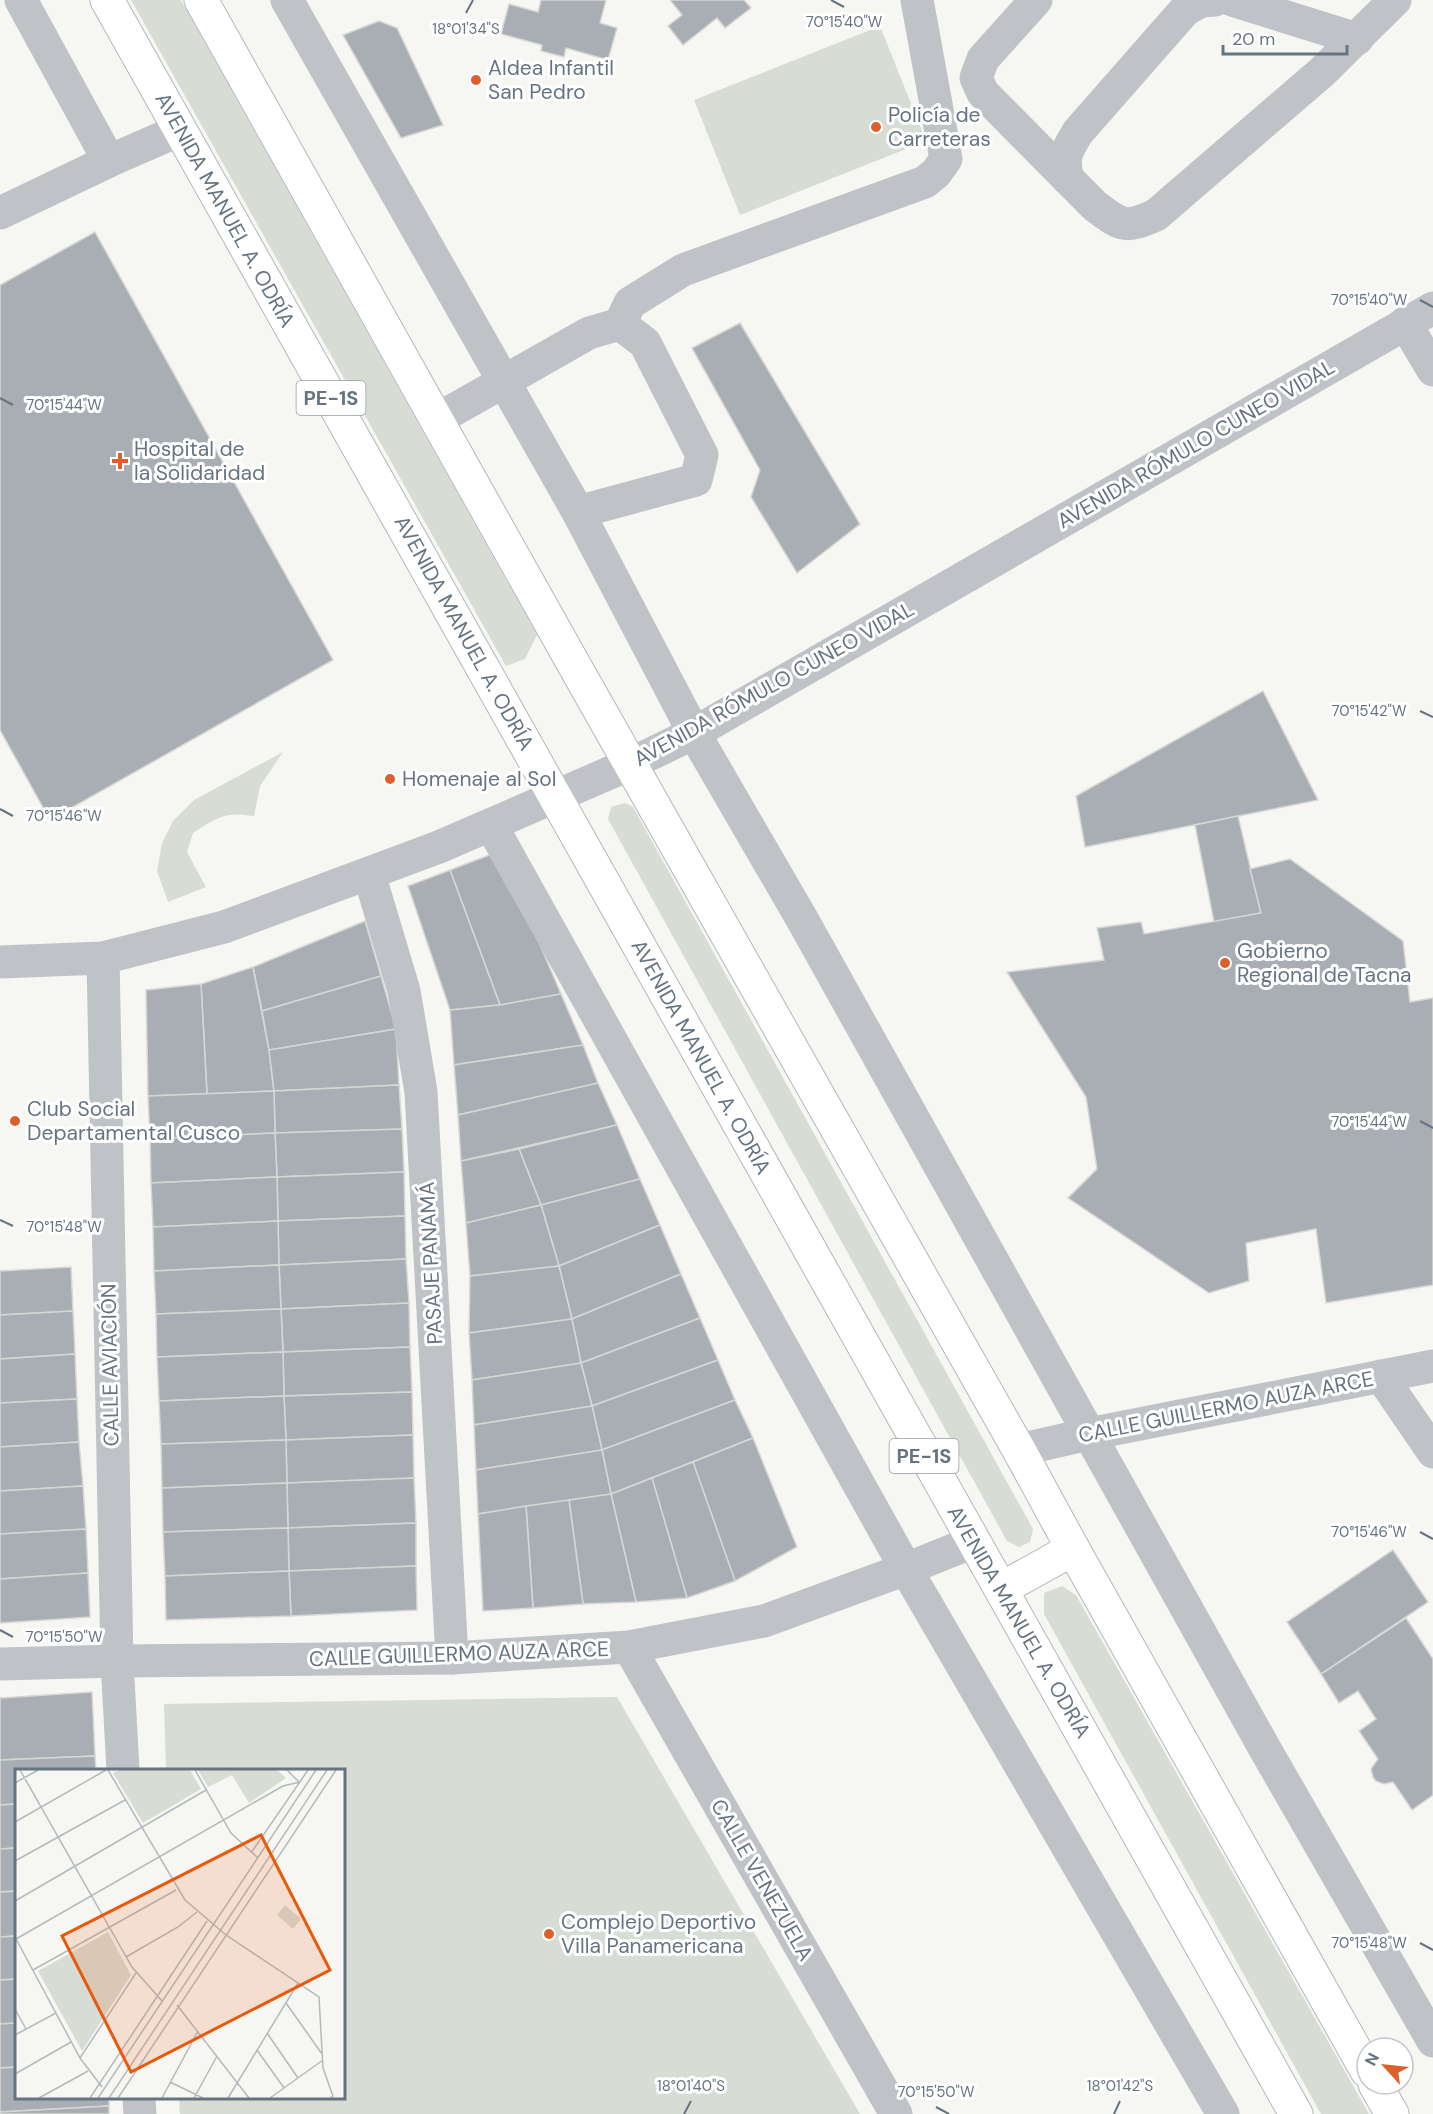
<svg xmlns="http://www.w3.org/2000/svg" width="1433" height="2114" font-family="'DM Sans',sans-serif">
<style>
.green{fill:#d7dcd4}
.building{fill:#a8aeb4;stroke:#d7d7d5;stroke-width:1.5}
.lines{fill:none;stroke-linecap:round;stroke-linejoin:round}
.highway-casing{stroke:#b4b7ba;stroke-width:35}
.minor{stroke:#bfc2c6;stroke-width:33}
.highway{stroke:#fff;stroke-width:33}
.ticks{fill:none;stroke:#667482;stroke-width:2}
.poi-dot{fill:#dc5f2c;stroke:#fff;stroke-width:2}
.labels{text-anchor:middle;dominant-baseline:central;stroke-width:6;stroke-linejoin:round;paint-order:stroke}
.shield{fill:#fff;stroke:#949ea8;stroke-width:1.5}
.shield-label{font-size:20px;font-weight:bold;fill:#667482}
.poi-label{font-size:21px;fill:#667482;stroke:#fff;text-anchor:start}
.street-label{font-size:21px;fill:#667482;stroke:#fff}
.inset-road{fill:none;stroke:#b3babe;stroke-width:1.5}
.view{fill:#e8590c;fill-opacity:0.15;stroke:#e8590c;stroke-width:3}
.inset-edge{fill:none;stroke:#667482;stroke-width:3}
.ticks-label{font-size:15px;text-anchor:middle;fill:#667482;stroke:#fff;stroke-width:6;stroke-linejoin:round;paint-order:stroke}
</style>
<rect width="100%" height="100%" fill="#f6f6f2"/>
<g class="green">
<path d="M 131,0 L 181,0 L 537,635 L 525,659 L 506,666 Z"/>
<path d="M 880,26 L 926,141 L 740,215 L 694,100 Z"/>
<path d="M 283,752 L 260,786 L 254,816 C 226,811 215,818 193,833 L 187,852 L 206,887 L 168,902 L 157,871 L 162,843 L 173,821 L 194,800 Z"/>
<path d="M 625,803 L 633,807 L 1033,1529 L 1030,1542 L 1019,1547 L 1007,1541 L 608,819 L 611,807 Z"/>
<path d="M 1062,1586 L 1076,1595 L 1369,2114 L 1321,2114 L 1044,1614 L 1044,1593 Z"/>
<path d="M 617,1697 L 860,2114 L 180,2114 L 179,2098 L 344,2098 L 344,1770 L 166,1770 L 164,1704 Z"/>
</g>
<g class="building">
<path d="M 541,0 L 606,0 L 600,23 L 617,28 L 608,60 L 566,48 L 564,57 L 541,51 L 542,45 L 501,34 L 509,4 L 538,12 Z"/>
<path d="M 670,0 L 744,0 L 751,8 L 725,28 L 717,18 L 683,45 L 668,26 L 682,15 Z"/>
<path d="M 379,21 L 397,28 L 443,125 L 401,138 L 343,35 Z"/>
<path d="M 95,232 L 333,660 L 50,820 L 0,730 L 0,285 Z"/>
<path d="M 740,323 L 860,524 L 797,573 L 751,497 L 760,470 L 692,348 Z"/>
<path d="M 1263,691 L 1318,800 L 1085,847 L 1076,796 Z"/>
<path d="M 1238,816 L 1261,913 L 1214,922 L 1195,825 Z"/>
<path d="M 500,851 L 561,994 L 500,1005 L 450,870 Z"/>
<path d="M 1290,859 L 1403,941 L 1410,1002 L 1433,998 L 1433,1285 L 1326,1303 L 1316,1229 L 1246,1243 L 1249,1281 L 1209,1293 L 1068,1198 L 1097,1169 L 1086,1097 L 1007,972 L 1104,960 L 1097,928 L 1141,922 L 1144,934 L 1261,913 L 1250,869 Z"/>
<path d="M 450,870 L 500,1005 L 450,1010 L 408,886 Z"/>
<path d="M 365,921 L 381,976 L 262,1011 L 253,967 Z"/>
<path d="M 253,967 L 269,1050 L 274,1091 L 207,1094 L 201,984 Z"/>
<path d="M 381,976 L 396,1029 L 269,1050 L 262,1011 Z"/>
<path d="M 201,984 L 207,1094 L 148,1096 L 146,990 Z"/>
<path d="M 561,994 L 583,1045 L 454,1065 L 450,1010 L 500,1005 Z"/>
<path d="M 396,1029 L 399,1085 L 274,1091 L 269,1050 Z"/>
<path d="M 583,1045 L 598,1083 L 458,1115 L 454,1065 Z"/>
<path d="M 598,1083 L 617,1125 L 461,1161 L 458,1115 Z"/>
<path d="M 399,1085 L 402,1129 L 275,1133 L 274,1091 Z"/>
<path d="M 274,1091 L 275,1133 L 150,1139 L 148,1096 Z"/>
<path d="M 617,1125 L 640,1179 L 541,1205 L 519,1149 Z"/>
<path d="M 402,1129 L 404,1172 L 277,1177 L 275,1133 Z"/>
<path d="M 275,1133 L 277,1177 L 151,1183 L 150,1139 Z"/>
<path d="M 519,1149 L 541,1205 L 466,1223 L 461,1161 Z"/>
<path d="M 404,1172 L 405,1216 L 278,1221 L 277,1177 Z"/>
<path d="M 277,1177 L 278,1221 L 153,1227 L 151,1183 Z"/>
<path d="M 640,1179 L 660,1225 L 559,1266 L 541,1205 Z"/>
<path d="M 541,1205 L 559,1266 L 470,1276 L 466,1223 Z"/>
<path d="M 405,1216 L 406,1259 L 279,1265 L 278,1221 Z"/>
<path d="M 278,1221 L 279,1265 L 154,1271 L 153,1227 Z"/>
<path d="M 660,1225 L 681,1274 L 572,1319 L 559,1266 Z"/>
<path d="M 406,1259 L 409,1303 L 281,1309 L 279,1265 Z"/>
<path d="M 279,1265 L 281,1309 L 156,1314 L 154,1271 Z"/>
<path d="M 559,1266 L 572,1319 L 469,1333 L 470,1276 Z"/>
<path d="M 71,1267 L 73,1311 L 0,1315 L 0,1271 Z"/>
<path d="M 681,1274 L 700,1318 L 581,1363 L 572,1319 Z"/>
<path d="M 409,1303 L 410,1347 L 283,1352 L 281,1309 Z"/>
<path d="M 281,1309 L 283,1352 L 157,1357 L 156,1314 Z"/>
<path d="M 73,1311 L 75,1354 L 0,1359 L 0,1315 Z"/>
<path d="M 700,1318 L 718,1360 L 592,1406 L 581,1363 Z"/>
<path d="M 572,1319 L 581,1363 L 472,1380 L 469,1333 Z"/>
<path d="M 410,1347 L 412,1392 L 284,1396 L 283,1352 Z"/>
<path d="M 283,1352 L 284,1396 L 159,1401 L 157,1357 Z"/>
<path d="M 75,1354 L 77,1399 L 0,1403 L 0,1359 Z"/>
<path d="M 718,1360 L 735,1400 L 602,1450 L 592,1406 Z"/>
<path d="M 581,1363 L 592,1406 L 474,1425 L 472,1380 Z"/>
<path d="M 412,1392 L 413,1435 L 286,1440 L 284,1396 Z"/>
<path d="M 284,1396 L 286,1440 L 161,1444 L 159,1401 Z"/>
<path d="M 77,1399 L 79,1442 L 0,1447 L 0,1403 Z"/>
<path d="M 735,1400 L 753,1438 L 611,1494 L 602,1450 Z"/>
<path d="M 592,1406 L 602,1450 L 476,1470 L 474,1425 Z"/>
<path d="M 413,1435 L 414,1478 L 287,1483 L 286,1440 Z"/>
<path d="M 753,1438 L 797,1547 L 735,1581 L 693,1462 Z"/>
<path d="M 286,1440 L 287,1483 L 162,1488 L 161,1444 Z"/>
<path d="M 79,1442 L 83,1486 L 0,1491 L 0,1447 Z"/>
<path d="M 602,1450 L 611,1494 L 478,1514 L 476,1470 Z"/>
<path d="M 693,1462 L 735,1581 L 687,1598 L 652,1478 Z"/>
<path d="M 414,1478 L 416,1523 L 288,1528 L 287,1483 Z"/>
<path d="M 652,1478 L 687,1598 L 636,1602 L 611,1494 Z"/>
<path d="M 287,1483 L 288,1528 L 163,1532 L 162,1488 Z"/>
<path d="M 83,1486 L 86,1529 L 0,1534 L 0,1491 Z"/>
<path d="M 611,1494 L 636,1602 L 583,1604 L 569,1500 Z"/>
<path d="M 569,1500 L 583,1604 L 533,1608 L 526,1506 Z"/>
<path d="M 526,1506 L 533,1608 L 483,1611 L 478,1514 Z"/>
<path d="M 416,1523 L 416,1566 L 289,1571 L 288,1528 Z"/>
<path d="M 288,1528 L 289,1571 L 165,1576 L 163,1532 Z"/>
<path d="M 86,1529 L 88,1573 L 0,1579 L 0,1534 Z"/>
<path d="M 1393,1550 L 1428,1602 L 1321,1674 L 1287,1622 Z"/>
<path d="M 416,1566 L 417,1610 L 291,1616 L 289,1571 Z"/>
<path d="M 289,1571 L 291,1616 L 166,1620 L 165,1576 Z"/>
<path d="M 88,1573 L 90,1617 L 0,1623 L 0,1579 Z"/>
<path d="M 1406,1618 L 1433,1659 L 1433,1795 L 1412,1810 L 1393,1782 L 1384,1784 L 1376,1781 L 1373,1777 L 1371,1769 L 1378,1759 L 1359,1731 L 1376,1719 L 1358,1691 L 1339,1703 L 1321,1674 Z"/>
<path d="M 92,1692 L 95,1756 L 0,1760 L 0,1698 Z"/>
<path d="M 95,1756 L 96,1770 L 16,1770 L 16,1804 L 0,1805 L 0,1760 Z"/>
<path d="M 16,1804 L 16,1848 L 0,1849 L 0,1805 Z"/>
<path d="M 16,1848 L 16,1891 L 0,1892 L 0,1849 Z"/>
<path d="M 16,1891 L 16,1936 L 0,1937 L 0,1892 Z"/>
<path d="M 16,1936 L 16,1979 L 0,1980 L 0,1937 Z"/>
<path d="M 16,1979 L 16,2023 L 0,2024 L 0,1980 Z"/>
<path d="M 16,2023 L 16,2067 L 0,2068 L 0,2024 Z"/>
<path d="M 16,2067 L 16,2098 L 109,2098 L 109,2106 L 0,2112 L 0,2068 Z"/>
<path d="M 109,2106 L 109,2114 L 0,2114 L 0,2112 Z"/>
</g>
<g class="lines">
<g class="highway-casing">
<g id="highway">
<path d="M 107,0 L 1296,2114"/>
<path d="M 201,0 L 573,663 L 1019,1450 L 1073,1549 L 1367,2071"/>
<path d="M 1001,1589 L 1073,1549"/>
<path d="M 1375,2084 L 1392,2114"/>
</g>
</g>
<g class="minor">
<path d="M 21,0 L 109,161"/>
<path d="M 287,0 L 578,512 L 694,733 L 802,919 L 1265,1749 L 1433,2041"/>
<path d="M 1036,0 L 983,59 L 976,78 L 983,93 L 1095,206 C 1122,226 1125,229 1156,215 L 1322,72 L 1395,0"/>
<path d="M 1232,0 L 1357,39"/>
<path d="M 1068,179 C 1062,157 1066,152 1078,132 L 1185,10 L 1201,1 L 1215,0"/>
<path d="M 0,213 L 109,161 L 180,130"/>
<path d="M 1405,323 L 1433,370"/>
<path d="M 620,324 L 630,303 L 683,270 L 925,182 L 936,173 L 946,159 L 917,0"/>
<path d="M 436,420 L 589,333 L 620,324 L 645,343 L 702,455 L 696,480 L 578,512"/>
<path d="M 491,825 L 906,1569 L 1223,2114"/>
<path d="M 369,874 L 404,991 L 421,1092 L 452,1658"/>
<path d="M 103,958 L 117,1661 L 123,1770"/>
<path d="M 0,962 L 103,958 L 224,927 L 439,847 L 630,764 L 694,733 L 746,703 L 1433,308"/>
<path d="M 1381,1376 L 1433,1452"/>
<path d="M 1019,1450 L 1089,1434 L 1433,1366"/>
<path d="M 629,1647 L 896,2114"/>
<path d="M 0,1664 L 117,1661 L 452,1658 L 629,1647 L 764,1621 L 906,1569 L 973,1542"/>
<path d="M 139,2098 L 140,2114"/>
</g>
<use href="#highway" class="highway"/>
</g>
<path class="ticks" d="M 831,0 L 844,7M 466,13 L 473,0M 1420,300 L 1433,307M 0,398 L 13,405M 1420,711 L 1433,717M 0,809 L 13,816M 1420,1121 L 1433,1128M 0,1220 L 13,1226M 1420,1532 L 1433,1539M 0,1630 L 13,1637M 1420,1943 L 1433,1950M 936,2107 L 949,2114M 684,2114 L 691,2101M 1114,2114 L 1120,2101"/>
<g class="poi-dot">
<circle cx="476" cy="80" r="6"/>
<circle cx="876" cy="127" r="6"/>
<path d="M117 452h6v6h6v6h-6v6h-6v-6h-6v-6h6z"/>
<circle cx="390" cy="779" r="6"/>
<circle cx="1225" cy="963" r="6"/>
<circle cx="15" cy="1121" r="6"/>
<circle cx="549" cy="1934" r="6"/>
</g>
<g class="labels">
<g class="shield">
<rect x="296.5" y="381" width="69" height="34" rx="4.5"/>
<rect x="889.5" y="1439" width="69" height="34" rx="4.5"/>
</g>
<g class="shield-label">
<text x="331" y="398">PE-1S</text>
<text x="924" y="1456">PE-1S</text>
</g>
<g class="poi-label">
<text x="488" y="68">Aldea Infantil<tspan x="488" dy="24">San Pedro</tspan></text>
<text x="888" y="115">Policía de<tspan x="888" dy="24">Carreteras</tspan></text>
<text x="134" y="449">Hospital de<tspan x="134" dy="24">la Solidaridad</tspan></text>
<text x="402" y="779">Homenaje al Sol</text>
<text x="1237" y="951">Gobierno<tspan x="1237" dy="24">Regional de Tacna</tspan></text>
<text x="27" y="1109">Club Social<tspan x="27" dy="24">Departamental Cusco</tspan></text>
<text x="561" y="1922">Complejo Deportivo<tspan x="561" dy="24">Villa Panamericana</tspan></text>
</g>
<g class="street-label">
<text transform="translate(225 210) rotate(61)">AVENIDA MANUEL A. ODRÍA</text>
<text transform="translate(1196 444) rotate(-30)">AVENIDA RÓMULO CUNEO VIDAL</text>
<text transform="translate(464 633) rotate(61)">AVENIDA MANUEL A. ODRÍA</text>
<text transform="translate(774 684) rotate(-29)">AVENIDA RÓMULO CUNEO VIDAL</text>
<text transform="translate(701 1057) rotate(61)">AVENIDA MANUEL A. ODRÍA</text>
<text transform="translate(431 1263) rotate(-93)">PASAJE PANAMÁ</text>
<text transform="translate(110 1365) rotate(-91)">CALLE AVIACIÓN</text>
<text transform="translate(1226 1407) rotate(-11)">CALLE GUILLERMO AUZA ARCE</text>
<text transform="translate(1019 1622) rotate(60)">AVENIDA MANUEL A. ODRÍA</text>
<text transform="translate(459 1654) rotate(-2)">CALLE GUILLERMO AUZA ARCE</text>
<text transform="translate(762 1880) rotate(60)">CALLE VENEZUELA</text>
</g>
</g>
<g transform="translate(15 1769)">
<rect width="330" height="330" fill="#f6f6f2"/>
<path d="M 105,1 L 175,1 L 186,20 L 128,54 L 98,4 ZM 183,1 L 262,1 L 271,9 L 234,34 L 217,6 L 193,18 ZM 270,136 L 286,150 L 278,160 L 262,146 ZM 93,163 L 116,206 L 67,282 L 23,202 Z" fill="#d7dcd4"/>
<path class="inset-road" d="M 5,1 L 117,198 L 147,232M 93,1 L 170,131 L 211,166 L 304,228 L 308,299 L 318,327 L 315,329M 180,1 L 216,64 L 243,89M 272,1 L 285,14M 0,14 L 23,1M 0,53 L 91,1M 236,84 L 293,1M 0,92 L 110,31M 0,132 L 191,21M 0,168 L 65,289 L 87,318M 1,170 L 268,17 L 285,13M 111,188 L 163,158 L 182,143M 18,201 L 161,121M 271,234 L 307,285M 162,236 L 234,329M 0,240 L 11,260M 252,264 L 283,309M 0,266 L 41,244M 242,281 L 269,319M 65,289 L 121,204M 0,305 L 56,273M 155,313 L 188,329M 24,329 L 73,302M 75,329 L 192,152M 83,329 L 301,1M 94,329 L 312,1M 103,329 L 321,1M 147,329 L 183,262M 179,329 L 202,287M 213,329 L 283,214M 255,329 L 308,291"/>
<path class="view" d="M 246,66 L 315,201 L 116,303 L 47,167 Z"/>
<rect width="330" height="330" class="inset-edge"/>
</g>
<g class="ticks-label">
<text x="844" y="27">70°15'40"W</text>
<text x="466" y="34">18°01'34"S</text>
<text x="1369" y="305">70°15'40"W</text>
<text x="64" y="410">70°15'44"W</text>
<text x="1369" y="716">70°15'42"W</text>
<text x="64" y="821">70°15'46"W</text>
<text x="1369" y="1127">70°15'44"W</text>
<text x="64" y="1232">70°15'48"W</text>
<text x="1369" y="1537">70°15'46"W</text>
<text x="64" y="1642">70°15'50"W</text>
<text x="1369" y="1948">70°15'48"W</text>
<text x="691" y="2091">18°01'40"S</text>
<text x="1120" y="2091">18°01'42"S</text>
<text x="936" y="2097">70°15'50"W</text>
</g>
<g transform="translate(1385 2066) rotate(297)"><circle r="28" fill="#ffffff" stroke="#c2c7cd" stroke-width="1.5"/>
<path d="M0-4.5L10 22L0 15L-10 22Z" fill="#dc5f2c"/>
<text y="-9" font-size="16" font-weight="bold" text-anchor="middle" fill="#667482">N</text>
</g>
<path d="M1223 45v9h124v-9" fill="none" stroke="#667482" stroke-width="3"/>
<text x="1232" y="45" font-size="18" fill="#667482" stroke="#ffffff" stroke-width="4.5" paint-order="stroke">20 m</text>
</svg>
